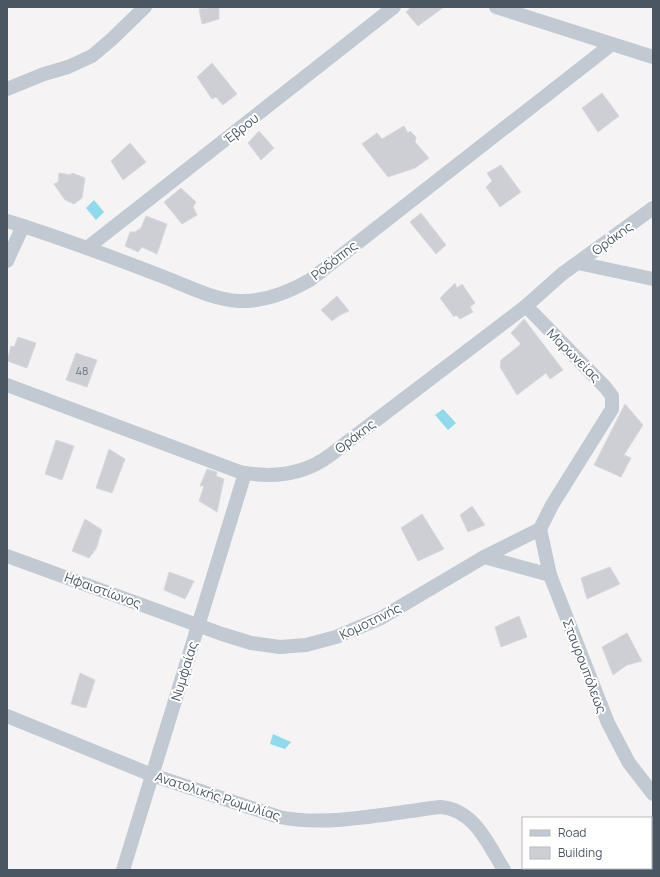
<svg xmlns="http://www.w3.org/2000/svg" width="660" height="877" font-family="Manrope,sans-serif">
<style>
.water{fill:#90daee}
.building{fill:#cdcfd5;stroke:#d7d9de}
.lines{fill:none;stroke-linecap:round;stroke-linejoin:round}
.minor{stroke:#c1cad2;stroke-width:14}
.labels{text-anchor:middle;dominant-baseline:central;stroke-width:4;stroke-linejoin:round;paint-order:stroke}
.number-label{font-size:11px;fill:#6b747e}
.street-label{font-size:13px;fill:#4a5661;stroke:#fff}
</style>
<rect width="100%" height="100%" fill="#f5f3f3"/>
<g class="water">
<path d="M 94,200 L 104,212 L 96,220 L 86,208 Z"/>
<path d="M 443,409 L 456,423 L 448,430 L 435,415 Z"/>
<path d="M 273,734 L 291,742 L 285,749 L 270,744 Z"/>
</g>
<g class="building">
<path d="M 219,7 L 219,19 L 202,24 L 199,9 Z"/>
<path d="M 411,7 L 444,7 L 418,26 L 406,12 Z"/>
<path d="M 212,63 L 237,94 L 223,105 L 216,97 L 212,99 L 197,77 Z"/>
<path d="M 602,93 L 619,116 L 598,132 L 582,108 Z"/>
<path d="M 404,126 L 408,133 L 410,131 L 416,137 L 415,142 L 429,158 L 415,168 L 388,177 L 362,144 L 377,133 L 382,139 Z"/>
<path d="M 259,131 L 274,148 L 261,160 L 248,143 Z"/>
<path d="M 130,143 L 146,162 L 123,180 L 111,161 Z"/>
<path d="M 501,165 L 521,192 L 500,207 L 486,187 L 492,181 L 487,173 Z"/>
<path d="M 59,173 L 71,175 L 72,173 L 85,178 L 82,198 L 74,204 L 65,200 L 54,184 L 58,182 Z"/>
<path d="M 181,188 L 196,202 L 193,207 L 197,215 L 182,224 L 164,202 Z"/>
<path d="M 421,213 L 446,245 L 436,254 L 410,222 Z"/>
<path d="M 146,216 L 167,224 L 157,254 L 142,247 L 138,252 L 125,246 L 130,232 L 135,232 L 141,228 Z"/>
<path d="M 455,283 L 457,288 L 462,284 L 475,303 L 470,307 L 473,312 L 460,319 L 456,315 L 454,317 L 440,298 Z"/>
<path d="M 337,296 L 349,311 L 340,315 L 332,321 L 321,310 Z"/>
<path d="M 524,319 L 563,370 L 550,379 L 546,373 L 517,395 L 500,367 L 501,360 L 521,344 L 511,333 Z"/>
<path d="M 18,337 L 36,343 L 27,368 L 7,361 L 11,346 L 14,347 Z"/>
<path d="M 76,353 L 97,360 L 87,387 L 66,380 Z"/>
<path d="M 625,404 L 643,425 L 624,455 L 631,458 L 621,477 L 594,465 Z"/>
<path d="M 56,440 L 74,446 L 62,480 L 45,474 Z"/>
<path d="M 109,449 L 125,459 L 112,493 L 96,488 Z"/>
<path d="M 207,469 L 217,472 L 216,476 L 224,479 L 217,512 L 199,501 L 204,486 L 200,486 Z"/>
<path d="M 472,506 L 485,525 L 468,532 L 460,515 Z"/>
<path d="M 422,514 L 444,549 L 418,561 L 401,528 Z"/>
<path d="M 85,519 L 102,530 L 96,549 L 89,558 L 72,551 Z"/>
<path d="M 610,567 L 620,584 L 587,599 L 581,578 Z"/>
<path d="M 169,572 L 194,581 L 185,599 L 164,590 Z"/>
<path d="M 519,616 L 527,637 L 501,647 L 495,627 Z"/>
<path d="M 627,633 L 642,661 L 627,665 L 613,675 L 602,647 Z"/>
<path d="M 80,673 L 95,680 L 86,708 L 71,704 Z"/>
</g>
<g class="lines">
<g class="minor">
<path d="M 496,7 L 653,57"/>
<path d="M 7,89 L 44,74 L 68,67 L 92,56 L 112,39 L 145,7"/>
<path d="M 7,221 C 60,237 112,257 164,277 C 187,286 214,300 239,301 C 264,302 289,292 310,280 L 612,44"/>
<path d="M 87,248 L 394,7"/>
<path d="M 7,261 L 23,226"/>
<path d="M 578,263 L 653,279"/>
<path d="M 7,385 L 240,472 C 271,478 303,475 329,456 L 526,306 L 562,274 L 653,208"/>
<path d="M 540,529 L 550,575 L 608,723 L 629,763 L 653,794"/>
<path d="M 7,556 L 222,634 L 251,643 L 280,647 L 306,645 L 336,637 L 381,618 L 484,557 L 540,529 L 552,505 L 612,409 L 612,396 L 605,387 L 526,306"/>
<path d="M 484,557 L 550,575"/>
<path d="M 7,716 L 152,775 L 279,817 C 328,827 390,813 440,807 C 474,809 488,844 504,870"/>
<path d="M 123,870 L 245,473"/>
</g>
</g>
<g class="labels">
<g class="number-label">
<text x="82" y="370">48</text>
</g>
<g class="street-label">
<text transform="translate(241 128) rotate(-38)">Έβρου</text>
<text transform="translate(612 238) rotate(-36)">Θράκης</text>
<text transform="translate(334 260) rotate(-38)">Ροδόπης</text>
<text transform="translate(574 355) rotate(45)">Μαρωνείας</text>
<text transform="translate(355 436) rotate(-37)">Θράκης</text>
<text transform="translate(103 590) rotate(20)">Ηφαιστίωνος</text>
<text transform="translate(370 621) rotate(-26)">Κομοτηνής</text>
<text transform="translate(585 666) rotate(69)">Σταυρουπόλεως</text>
<text transform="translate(184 671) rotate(-73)">Νυμφαίας</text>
<text transform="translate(218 796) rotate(18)">Ανατολικής Ρωμυλίας</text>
</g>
</g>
<rect width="660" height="877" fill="none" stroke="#4a5661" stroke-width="16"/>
<rect x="522" y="817" width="130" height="52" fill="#ffffff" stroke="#b7bbc0"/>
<rect x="530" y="830" width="20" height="6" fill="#c1cad2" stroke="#b7bbc0"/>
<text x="558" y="837" font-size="12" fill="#4a5661">Road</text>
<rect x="530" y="847" width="20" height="12" fill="#cdcfd5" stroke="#b7bbc0"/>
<text x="558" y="857" font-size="12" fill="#4a5661">Building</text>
</svg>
